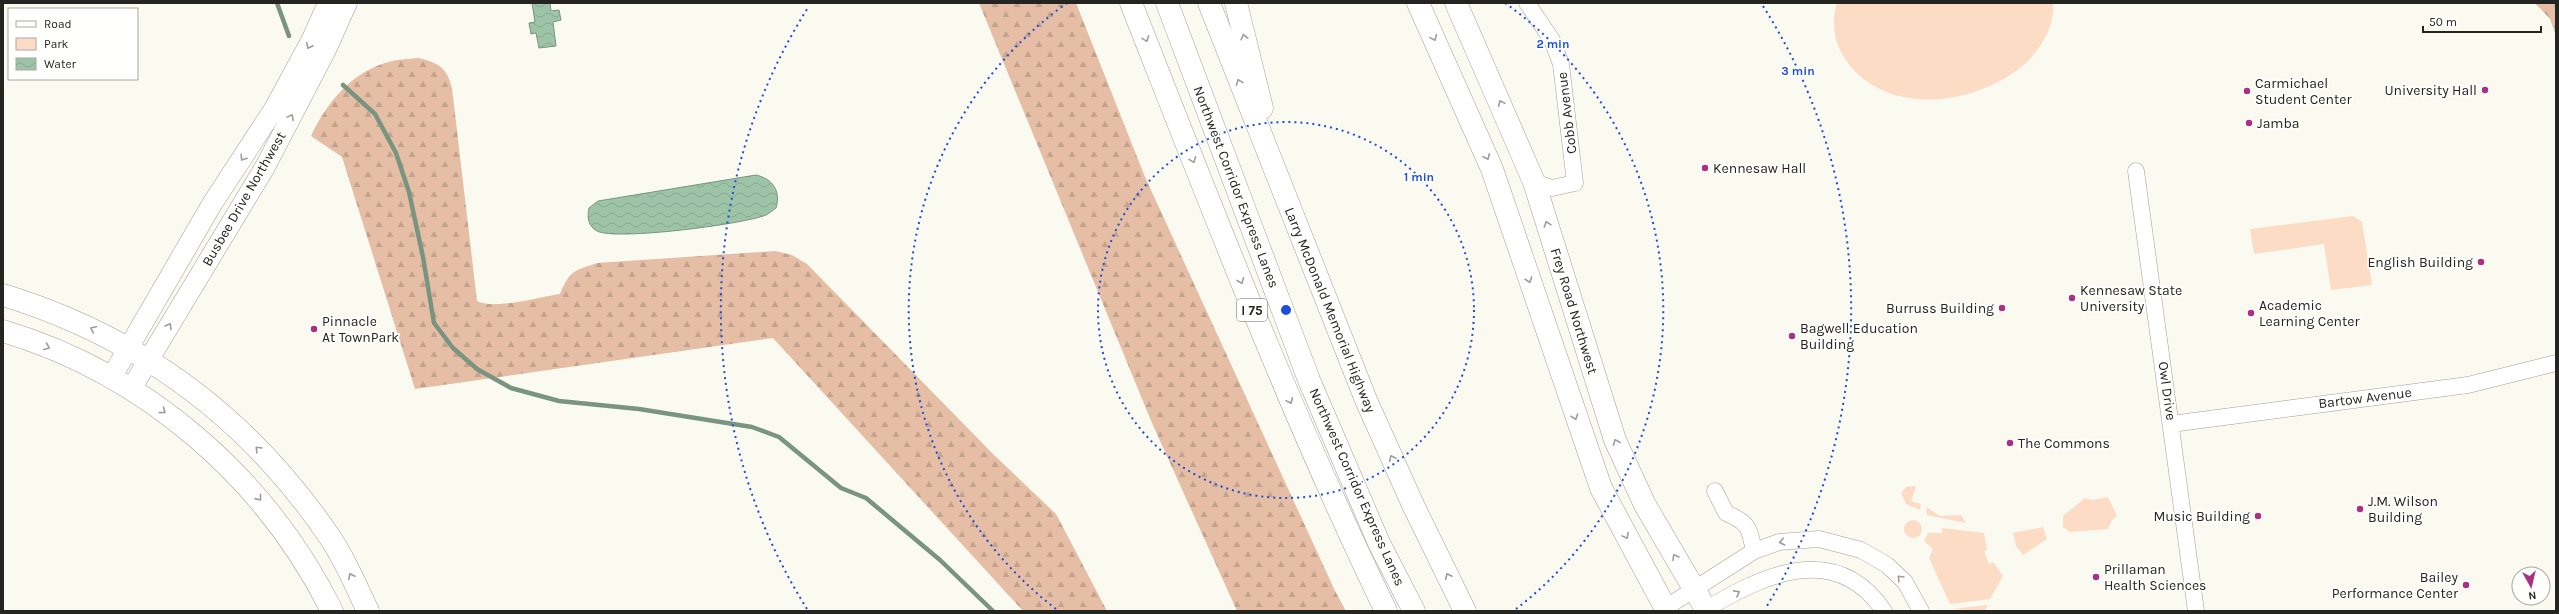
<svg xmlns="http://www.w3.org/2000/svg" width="2559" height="614" font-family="Karla,sans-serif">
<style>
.green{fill:#fddcc6}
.forest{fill:url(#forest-firs)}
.water{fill:url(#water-waves);stroke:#799480}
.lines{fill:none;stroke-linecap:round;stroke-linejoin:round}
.stream{stroke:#799480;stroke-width:4.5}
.minor-casing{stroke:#a0a098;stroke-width:17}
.tertiary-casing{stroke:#a0a098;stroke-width:21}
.secondary-casing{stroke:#a0a098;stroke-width:23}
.motorway-casing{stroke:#a0a098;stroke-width:23}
.minor{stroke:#fff;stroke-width:16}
.tertiary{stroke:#fff;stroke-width:20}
.secondary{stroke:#fff;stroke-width:22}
.motorway{stroke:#fff;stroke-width:22}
.oneway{stroke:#9c9c9b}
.ring{fill:none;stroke:#1d4ed8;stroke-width:2;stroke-dasharray:2 4}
.poi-dot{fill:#aa3085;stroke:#fffffe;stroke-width:1.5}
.labels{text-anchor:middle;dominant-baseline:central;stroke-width:3.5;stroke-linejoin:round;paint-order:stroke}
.shield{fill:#fffffe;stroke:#666663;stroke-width:1}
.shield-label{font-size:13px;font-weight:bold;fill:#242421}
.poi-label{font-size:14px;fill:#242421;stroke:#fffffe;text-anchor:start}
.street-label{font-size:14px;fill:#242421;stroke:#fffffe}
.centre{fill:#1d4ed8;stroke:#fffffe;stroke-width:2}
.ring-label{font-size:12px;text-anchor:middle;font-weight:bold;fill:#1d4ed8;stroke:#fffffe;stroke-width:3.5;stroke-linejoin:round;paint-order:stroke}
</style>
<defs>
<pattern id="forest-firs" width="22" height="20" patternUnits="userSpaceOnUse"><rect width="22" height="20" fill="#e5bea5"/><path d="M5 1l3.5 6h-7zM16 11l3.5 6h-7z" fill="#c4a38e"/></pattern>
<pattern id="water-waves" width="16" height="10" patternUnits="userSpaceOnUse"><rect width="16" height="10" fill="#9ec4a8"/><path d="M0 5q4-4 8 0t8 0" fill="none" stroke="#88a890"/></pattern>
</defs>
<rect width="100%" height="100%" fill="#fafaf1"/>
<g class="green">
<path d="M 1837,3 L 2053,3 C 2055,25 2042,47 2027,62 C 1981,103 1897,118 1852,68 C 1835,49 1830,26 1837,3 Z"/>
<path d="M 2353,216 L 2362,222 L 2372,285 L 2331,290 L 2324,244 L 2254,254 L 2250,229 Z"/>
<path d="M 1913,486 L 1916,487 L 1911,501 L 1921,504 L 1920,510 L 1906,504 L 1901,493 L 1906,487 Z"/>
<path d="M 2108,497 L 2117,516 L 2112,520 L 2108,529 L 2070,532 L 2063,527 L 2063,516 L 2085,498 L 2092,500 Z"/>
<path d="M 1926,507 L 1940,516 L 1961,515 L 1966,523 L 1927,515 Z"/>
<circle cx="1913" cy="529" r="9"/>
<path d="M 2043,527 L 2047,539 L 2023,555 L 2016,546 L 2013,533 Z"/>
<path d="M 1942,528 L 1984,533 L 1987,550 L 1984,551 L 1989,564 L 1993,562 L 2003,576 L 1990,599 L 1950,604 L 1929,558 L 1933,549 L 1924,541 L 1928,533 L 1942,533 Z"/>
<path d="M 1988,605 L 1985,611 L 1952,609 Z"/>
</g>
<g class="forest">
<path d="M 979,3 L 1076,3 L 1145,177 L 1335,591 L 1346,611 L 1237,611 L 1152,423 Z"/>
<path d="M 2535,3 L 2556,3 L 2556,36 L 2550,19 Z"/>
<path d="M 419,58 C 439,63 447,68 452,88 L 477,301 C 496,310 539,297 560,294 C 570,270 574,271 597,263 L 775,251 L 792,255 L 807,264 L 993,454 L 1056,514 L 1107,611 L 1023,611 L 773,338 L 415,389 L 342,157 L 311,136 C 326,104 350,74 385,63 C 396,59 408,59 419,58 Z"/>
</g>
<g class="water">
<path d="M 532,3 L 550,3 L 551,11 L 559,10 L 561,20 L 553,22 L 556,46 L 539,48 L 536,33 L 531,34 L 529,23 L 535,22 Z"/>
<path d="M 756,175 C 773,179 781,191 776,208 C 773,210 770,213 766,215 C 745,224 615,241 597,231 C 588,226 587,217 589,208 L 598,201 Z"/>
</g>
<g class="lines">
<g class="stream">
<path d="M 277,3 L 289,36"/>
<path d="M 343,85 L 375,114 L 396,153 L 409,192 L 423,257 L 434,323 L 453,348 L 477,369 L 511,388 L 559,401 L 639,409 L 752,427 L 779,437 L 841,488 L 866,498 L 940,560 L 993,611"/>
</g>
<g class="minor-casing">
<g id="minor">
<path d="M 1527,3 L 1552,40 L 1561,64 L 1575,183 L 1552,188 L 1534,182"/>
<path d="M 2136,171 L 2196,611"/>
<path d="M 2171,424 L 2468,385 L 2556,363"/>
<path d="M 1715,491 L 1726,513 C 1749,523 1749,527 1754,551"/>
<path d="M 1665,608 L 1754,551 L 1779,542 L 1819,539 L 1861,550 L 1887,565 L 1905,582 L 1921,611"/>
<path d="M 1703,611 C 1761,576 1835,539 1884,611"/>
</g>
</g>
<g class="tertiary-casing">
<g id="tertiary">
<path d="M 111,378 L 212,204 L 274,109 L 312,39 L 328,3"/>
<path d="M 131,389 L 265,167 L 326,50 L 347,3"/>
</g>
</g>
<g class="secondary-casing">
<g id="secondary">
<path d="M 1418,3 L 1492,169 L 1601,488 L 1667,611"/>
<path d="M 1456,3 L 1534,182 L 1615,440 L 1645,505 L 1707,611"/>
<path d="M 3,295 C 140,337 248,417 329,536 C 345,559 356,586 368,611"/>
<path d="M 3,331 C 146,374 266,478 332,611"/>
</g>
</g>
<g class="motorway-casing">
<g id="motorway">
<path d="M 1131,3 C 1212,208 1290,413 1386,611"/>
<path d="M 1167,3 L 1309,380 L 1379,543 L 1414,611"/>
<path d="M 1209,3 L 1366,400 L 1414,507 L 1465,611"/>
<path d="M 1236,3 L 1262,108"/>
</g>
</g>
<use href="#minor" class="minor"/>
<use href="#tertiary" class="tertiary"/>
<use href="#secondary" class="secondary"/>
<use href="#motorway" class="motorway"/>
</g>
<defs><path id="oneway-chevron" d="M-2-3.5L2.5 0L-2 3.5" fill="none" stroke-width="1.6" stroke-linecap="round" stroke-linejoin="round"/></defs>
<g class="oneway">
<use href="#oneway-chevron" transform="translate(1244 37) rotate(-104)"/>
<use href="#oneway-chevron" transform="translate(1434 38) rotate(66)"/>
<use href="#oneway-chevron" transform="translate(1146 39) rotate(69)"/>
<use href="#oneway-chevron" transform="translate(309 46) rotate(117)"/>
<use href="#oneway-chevron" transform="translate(1239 82) rotate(-111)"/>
<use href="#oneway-chevron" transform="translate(1501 103) rotate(-114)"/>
<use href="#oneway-chevron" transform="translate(291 117) rotate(-62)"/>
<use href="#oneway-chevron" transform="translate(1487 157) rotate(66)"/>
<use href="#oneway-chevron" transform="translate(243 158) rotate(123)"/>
<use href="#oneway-chevron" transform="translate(1193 160) rotate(69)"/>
<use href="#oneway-chevron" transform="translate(1547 224) rotate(-107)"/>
<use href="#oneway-chevron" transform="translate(1529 280) rotate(71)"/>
<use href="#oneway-chevron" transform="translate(1241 281) rotate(68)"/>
<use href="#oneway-chevron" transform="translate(169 326) rotate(-59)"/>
<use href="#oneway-chevron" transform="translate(93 329) rotate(-155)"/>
<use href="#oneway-chevron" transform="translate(47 347) rotate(22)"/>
<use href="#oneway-chevron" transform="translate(1290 401) rotate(66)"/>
<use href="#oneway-chevron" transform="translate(163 411) rotate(37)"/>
<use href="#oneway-chevron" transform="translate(1575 417) rotate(71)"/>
<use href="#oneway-chevron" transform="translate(1616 442) rotate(-112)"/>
<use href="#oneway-chevron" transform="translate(258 449) rotate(-134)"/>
<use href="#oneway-chevron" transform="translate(1392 458) rotate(-114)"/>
<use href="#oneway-chevron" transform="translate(259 498) rotate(51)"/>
<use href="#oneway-chevron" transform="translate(1626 536) rotate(62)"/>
<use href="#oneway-chevron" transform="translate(1782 542) rotate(168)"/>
<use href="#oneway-chevron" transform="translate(1675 557) rotate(-120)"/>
<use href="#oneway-chevron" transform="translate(351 576) rotate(-117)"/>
<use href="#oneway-chevron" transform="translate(1448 576) rotate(-116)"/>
<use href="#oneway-chevron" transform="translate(1900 578) rotate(-134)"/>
<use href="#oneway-chevron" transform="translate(1737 593) rotate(-28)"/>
</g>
<g class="ring">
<circle cx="1286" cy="310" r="188"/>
<path d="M1056 609A377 377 0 0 1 1067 3M1505 3A377 377 0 0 1 1516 609"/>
<path d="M807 609A565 565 0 0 1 809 6M1763 6A565 565 0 0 1 1765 609"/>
</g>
<g class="poi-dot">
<circle cx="2485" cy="90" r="4"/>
<circle cx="2247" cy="91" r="4"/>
<circle cx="2249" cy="123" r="4"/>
<circle cx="1705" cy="168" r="4"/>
<circle cx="2481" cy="262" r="4"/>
<circle cx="2072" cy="298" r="4"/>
<circle cx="2002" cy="308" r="4"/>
<circle cx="2251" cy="313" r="4"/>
<circle cx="314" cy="329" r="4"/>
<circle cx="1792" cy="336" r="4"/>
<circle cx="2010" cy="443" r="4"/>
<circle cx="2360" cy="509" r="4"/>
<circle cx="2258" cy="516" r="4"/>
<circle cx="2096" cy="577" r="4"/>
<circle cx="2466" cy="585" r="4"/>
</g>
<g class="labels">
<rect class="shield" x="1237" y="299" width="30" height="22" rx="3"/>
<g class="shield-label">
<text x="1252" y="310">I 75</text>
</g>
<g class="poi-label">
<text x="2255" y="83">Carmichael<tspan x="2255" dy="16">Student Center</tspan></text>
<text x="2477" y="90" text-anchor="end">University Hall</text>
<text x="2257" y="123">Jamba</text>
<text x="1713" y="168">Kennesaw Hall</text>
<text x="2473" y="262" text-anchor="end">English Building</text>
<text x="2080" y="290">Kennesaw State<tspan x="2080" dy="16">University</tspan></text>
<text x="2259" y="305">Academic<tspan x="2259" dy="16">Learning Center</tspan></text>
<text x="1994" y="308" text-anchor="end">Burruss Building</text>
<text x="322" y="321">Pinnacle<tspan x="322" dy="16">At TownPark</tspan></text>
<text x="1800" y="328">Bagwell Education<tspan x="1800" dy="16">Building</tspan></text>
<text x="2018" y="443">The Commons</text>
<text x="2368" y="501">J.M. Wilson<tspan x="2368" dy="16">Building</tspan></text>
<text x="2250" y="516" text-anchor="end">Music Building</text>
<text x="2104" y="569">Prillaman<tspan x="2104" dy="16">Health Sciences</tspan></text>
<text x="2458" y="577" text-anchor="end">Bailey<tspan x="2458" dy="16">Performance Center</tspan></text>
</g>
<g class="street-label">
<text transform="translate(1567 113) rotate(-97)">Cobb Avenue</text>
<text transform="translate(1236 187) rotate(69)">Northwest Corridor Express Lanes</text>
<text transform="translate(244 199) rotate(-60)">Busbee Drive Northwest</text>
<text transform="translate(1330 310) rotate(68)">Larry McDonald Memorial Highway</text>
<text transform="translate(1574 311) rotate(73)">Frey Road Northwest</text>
<text transform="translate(2167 391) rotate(82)">Owl Drive</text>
<text transform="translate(2365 398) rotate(-7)">Bartow Avenue</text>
<text transform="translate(1357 487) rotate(66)">Northwest Corridor Express Lanes</text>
</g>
</g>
<circle cx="1286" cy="310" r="6" class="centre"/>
<g class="ring-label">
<text x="1553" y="48">2 min</text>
<text x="1798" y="75">3 min</text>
<text x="1419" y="181">1 min</text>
</g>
<rect width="2559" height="614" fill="none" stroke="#242421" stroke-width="8"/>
<rect x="8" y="8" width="130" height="72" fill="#fffffe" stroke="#a7a7a6"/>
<rect x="16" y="21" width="20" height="6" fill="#ffffff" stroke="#a7a7a6"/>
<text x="44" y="28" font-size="12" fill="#242421">Road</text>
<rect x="16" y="38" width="20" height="12" fill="#fddcc6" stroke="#a7a7a6"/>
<text x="44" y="48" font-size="12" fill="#242421">Park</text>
<rect x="16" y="58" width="20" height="12" fill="url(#water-waves)" stroke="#a7a7a6"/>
<text x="44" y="68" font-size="12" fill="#242421">Water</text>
<g transform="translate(2531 586) rotate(172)"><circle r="19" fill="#fffffe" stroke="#a7a7a6"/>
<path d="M0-3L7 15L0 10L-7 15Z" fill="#aa3085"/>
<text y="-6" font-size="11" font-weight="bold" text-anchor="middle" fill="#242421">N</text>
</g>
<path d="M2423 26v6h118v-6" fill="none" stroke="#242421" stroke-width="2"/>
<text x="2429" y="26" font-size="12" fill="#242421" stroke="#fffffe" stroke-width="3" paint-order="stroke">50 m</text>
</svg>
